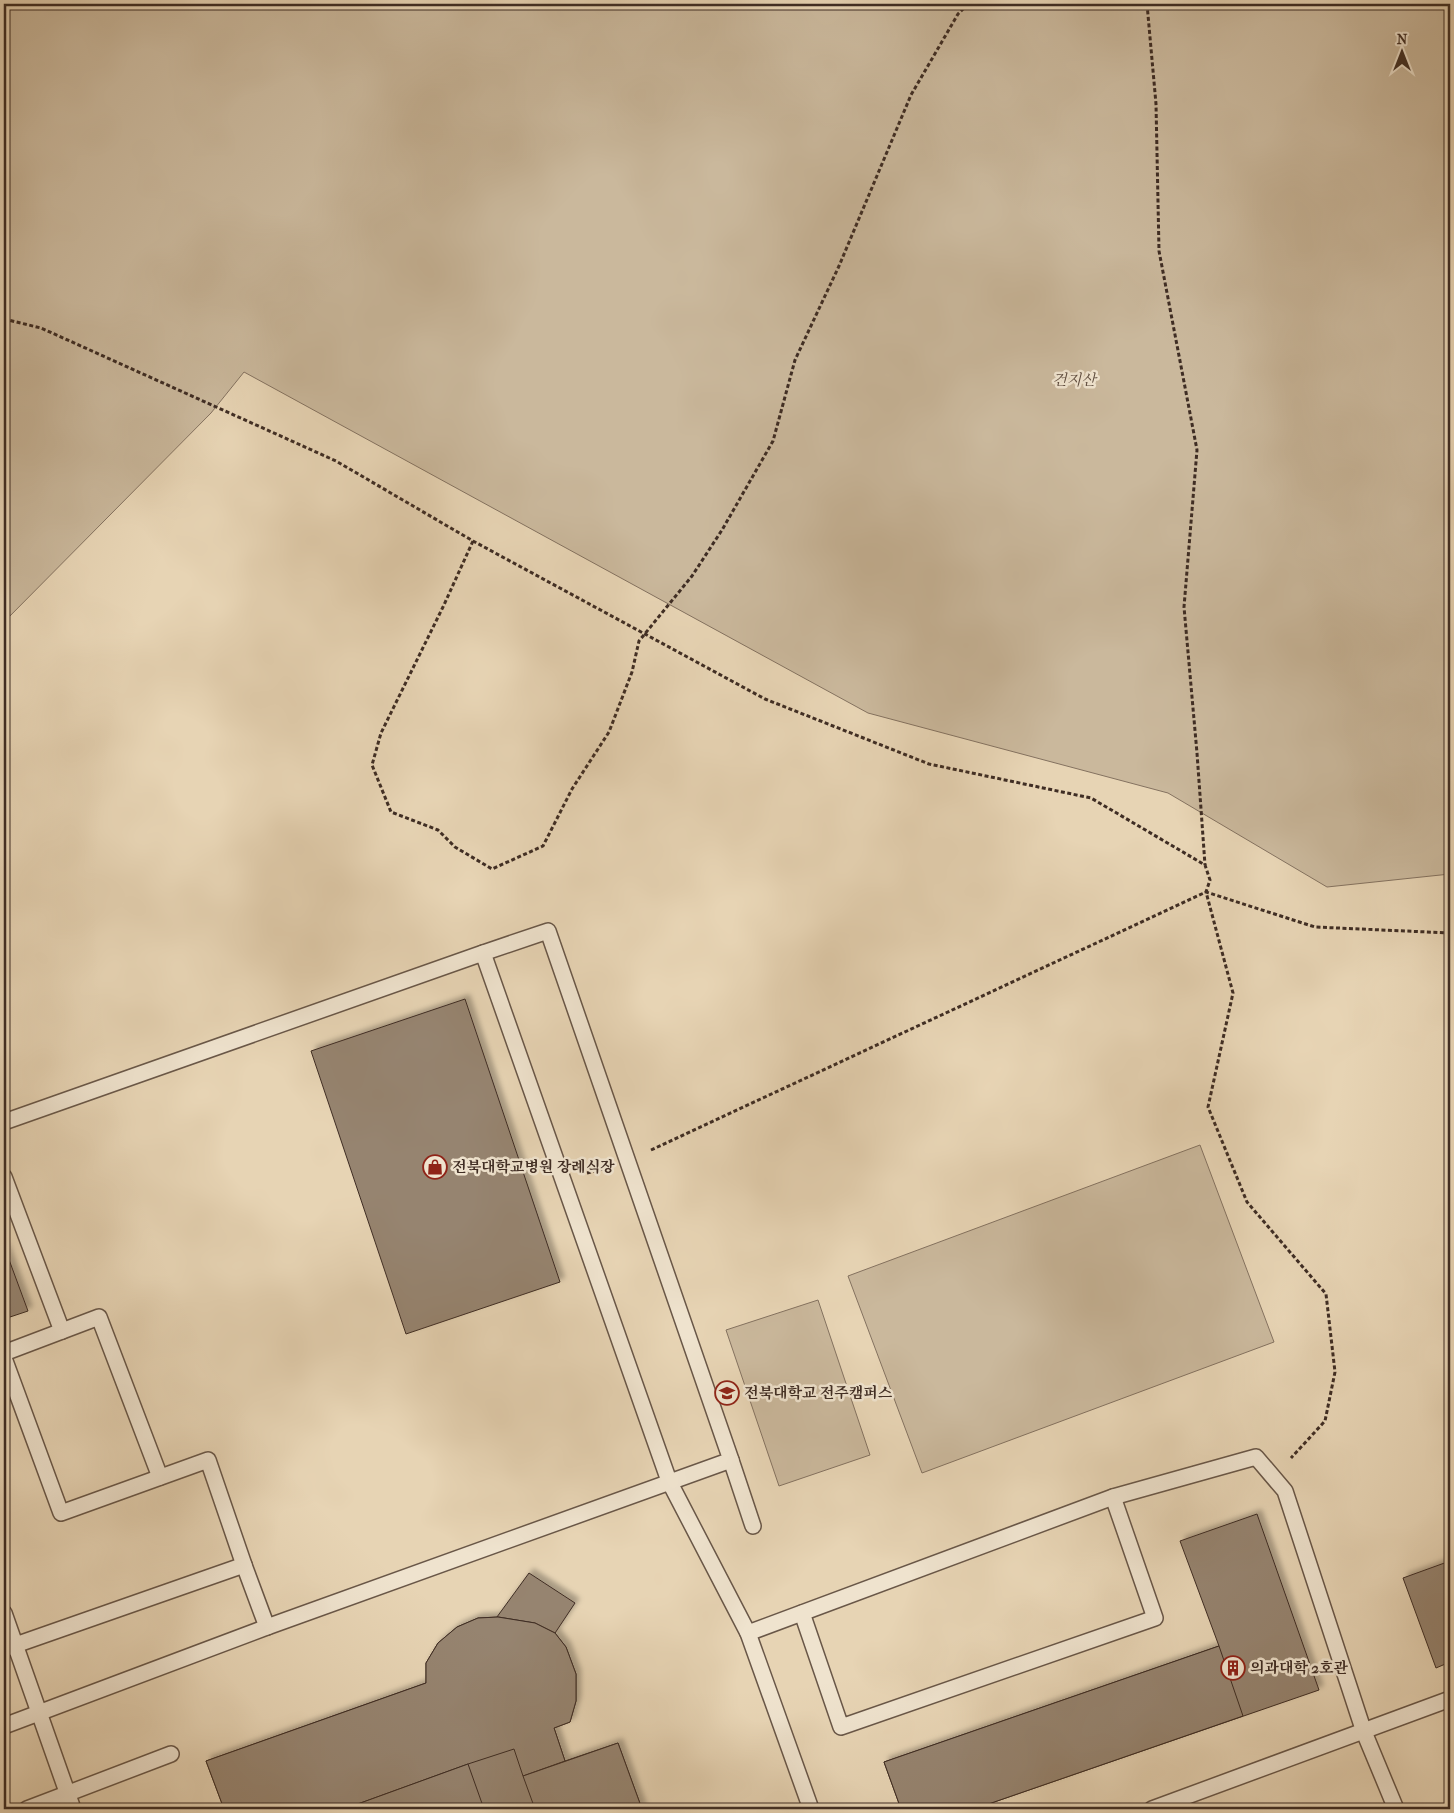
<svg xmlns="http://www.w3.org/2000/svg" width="1454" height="1813" font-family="'IM FELL French Canon','Noto Serif KR',serif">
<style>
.green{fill:#cab89c;stroke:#847260}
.building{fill:#96846f;stroke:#3f2d24;filter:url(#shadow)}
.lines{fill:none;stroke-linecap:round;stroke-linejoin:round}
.lane-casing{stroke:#695748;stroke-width:18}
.path{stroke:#3f2d24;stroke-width:3;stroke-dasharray:4 2.5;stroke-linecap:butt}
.lane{stroke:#efe3ce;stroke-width:15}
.labels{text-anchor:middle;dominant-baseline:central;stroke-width:5;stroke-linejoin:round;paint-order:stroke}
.park-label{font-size:15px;font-style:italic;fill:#5b493c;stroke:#efe3ce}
.poi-label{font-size:15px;font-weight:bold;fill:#3f2d24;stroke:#efe3ce;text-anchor:start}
</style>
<defs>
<filter id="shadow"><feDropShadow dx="4.5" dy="-4.5" stdDeviation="2.5" flood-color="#0004"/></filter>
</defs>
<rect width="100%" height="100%" fill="#e7d4b4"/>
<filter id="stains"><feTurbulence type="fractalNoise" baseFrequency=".004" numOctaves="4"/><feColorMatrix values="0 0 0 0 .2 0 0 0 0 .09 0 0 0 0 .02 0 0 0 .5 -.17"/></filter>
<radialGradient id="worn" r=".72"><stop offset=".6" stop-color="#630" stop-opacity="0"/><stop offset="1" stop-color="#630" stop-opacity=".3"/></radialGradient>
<g class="green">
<path d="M 4,4 L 1450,4 L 1450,874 L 1327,887 L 1168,793 L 868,713 L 244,372 L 211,413 L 4,622 Z"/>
<path d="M 1200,1145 L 1274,1342 L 922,1473 L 848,1276 Z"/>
<path d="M 818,1300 L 870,1455 L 779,1486 L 726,1330 Z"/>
</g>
<g class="building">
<path d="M 465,999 L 560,1282 L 406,1334 L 311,1051 Z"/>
<path d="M 4,1246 L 28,1311 L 4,1319 Z"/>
<path d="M 1257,1514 L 1319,1690 L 974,1809 L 901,1809 L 884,1762 L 1219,1646 L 1180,1541 Z"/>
<path d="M 1450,1561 L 1450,1662 L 1436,1668 L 1403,1578 Z"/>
<path d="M 529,1573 L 575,1603 L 468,1764 L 344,1809 L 241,1809 L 226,1769 L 443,1691 Z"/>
<path d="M 498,1617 L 535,1623 L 555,1633 L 566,1647 L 576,1674 L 576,1701 L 570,1722 L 554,1728 L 565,1761 L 618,1743 L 642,1809 L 224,1809 L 206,1761 L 426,1683 L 426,1663 L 438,1643 L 457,1627 L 478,1618 Z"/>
<path d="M 498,1617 L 535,1623 L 555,1633 L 566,1647 L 576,1674 L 576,1701 L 570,1722 L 554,1728 L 565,1761 L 523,1776 L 514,1749 L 468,1764 L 344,1809 L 224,1809 L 206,1761 L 426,1683 L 426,1663 L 438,1643 L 457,1627 L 478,1618 Z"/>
<path d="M 1219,1646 L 1243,1716 L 974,1809 L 901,1809 L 884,1762 Z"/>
<path d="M 618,1743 L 642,1809 L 535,1809 L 523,1776 Z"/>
<path d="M 468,1764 L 484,1809 L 344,1809 Z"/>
</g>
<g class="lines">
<g class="lane-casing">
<g id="lane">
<path d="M 4,1122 L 483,953 L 669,1481 L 748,1633 L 811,1809"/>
<path d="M 4,1177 L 62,1331"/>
<path d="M 4,1353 L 99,1317 L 160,1477"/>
<path d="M 4,1358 L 61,1513 L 208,1460 L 244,1565"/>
<path d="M 731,1460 L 753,1526"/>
<path d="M 4,1613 L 73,1809"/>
<path d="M 802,1613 L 841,1727 L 1155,1618 L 1113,1497"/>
<path d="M 748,1633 L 1113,1497 L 1256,1457 L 1285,1491 L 1364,1732 L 1396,1809"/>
<path d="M 4,1649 L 244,1565 L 267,1627"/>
<path d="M 4,1726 L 267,1627 L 731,1460 L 548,931 L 483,953"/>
<path d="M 27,1809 L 171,1754"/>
<path d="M 1152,1809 L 1450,1699"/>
</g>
</g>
<g class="path">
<path d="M 1147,4 L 1156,104 L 1159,251 L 1197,450 L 1184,607 L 1197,753 L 1205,865"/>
<path d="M 4,319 L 41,328 L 336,461 L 473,541 L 765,699 L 929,764 L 1091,798 L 1205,865 L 1210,880 L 1206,892 L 1233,993 L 1208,1107 L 1247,1202 L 1326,1294 L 1335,1372 L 1325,1421 L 1291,1458"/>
<path d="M 473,541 L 443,607 L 381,733 L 372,765 L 391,812 L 438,830 L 455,847 L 492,869 L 543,846 L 572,789 L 609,732 L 632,672 L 639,641 L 692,576 L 722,530 L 773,441 L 795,360 L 839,266 L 911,95 L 958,14 L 968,4"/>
<path d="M 651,1150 L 1206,892 L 1315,927 L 1450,933"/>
<path d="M 587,1173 L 603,1169"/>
</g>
<use href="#lane" class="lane"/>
</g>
<defs>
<g id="shop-ring" transform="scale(1.25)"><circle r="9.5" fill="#efe3ce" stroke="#8f2418" stroke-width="1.5"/><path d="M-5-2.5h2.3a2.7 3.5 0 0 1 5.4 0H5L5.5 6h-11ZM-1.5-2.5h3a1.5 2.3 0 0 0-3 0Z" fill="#8f2418"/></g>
<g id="university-ring" transform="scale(1.25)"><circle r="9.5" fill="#efe3ce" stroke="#8f2418" stroke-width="1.5"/><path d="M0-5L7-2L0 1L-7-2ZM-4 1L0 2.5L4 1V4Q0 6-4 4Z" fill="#8f2418"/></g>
<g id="building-ring" transform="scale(1.25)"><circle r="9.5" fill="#efe3ce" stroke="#8f2418" stroke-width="1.5"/><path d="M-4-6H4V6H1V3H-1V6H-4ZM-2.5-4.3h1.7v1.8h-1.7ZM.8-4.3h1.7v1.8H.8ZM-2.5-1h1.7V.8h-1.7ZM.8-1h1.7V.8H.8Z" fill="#8f2418"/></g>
</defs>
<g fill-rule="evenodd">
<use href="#shop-ring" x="435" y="1167"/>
<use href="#university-ring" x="727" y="1393"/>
<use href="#building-ring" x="1233" y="1668"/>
</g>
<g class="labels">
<g class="park-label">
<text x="1074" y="380">건지산</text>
</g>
<g class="poi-label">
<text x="452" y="1167">전북대학교병원 장례식장</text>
<text x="744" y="1393">전북대학교 전주캠퍼스</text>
<text x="1250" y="1668">의과대학 2호관</text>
</g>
</g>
<rect width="1454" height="1813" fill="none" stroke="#e7d4b4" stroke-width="20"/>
<rect x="5" y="5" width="1444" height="1803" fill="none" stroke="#3f2d24" stroke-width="2.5"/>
<rect x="10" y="10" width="1434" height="1793" fill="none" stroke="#3f2d24"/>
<g transform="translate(1402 52)" stroke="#efe3ce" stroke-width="4" paint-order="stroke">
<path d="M0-4L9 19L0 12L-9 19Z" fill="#3f2d24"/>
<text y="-8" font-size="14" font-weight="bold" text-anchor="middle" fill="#3f2d24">N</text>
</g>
<rect width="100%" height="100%" filter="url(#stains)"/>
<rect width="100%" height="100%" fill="url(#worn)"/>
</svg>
